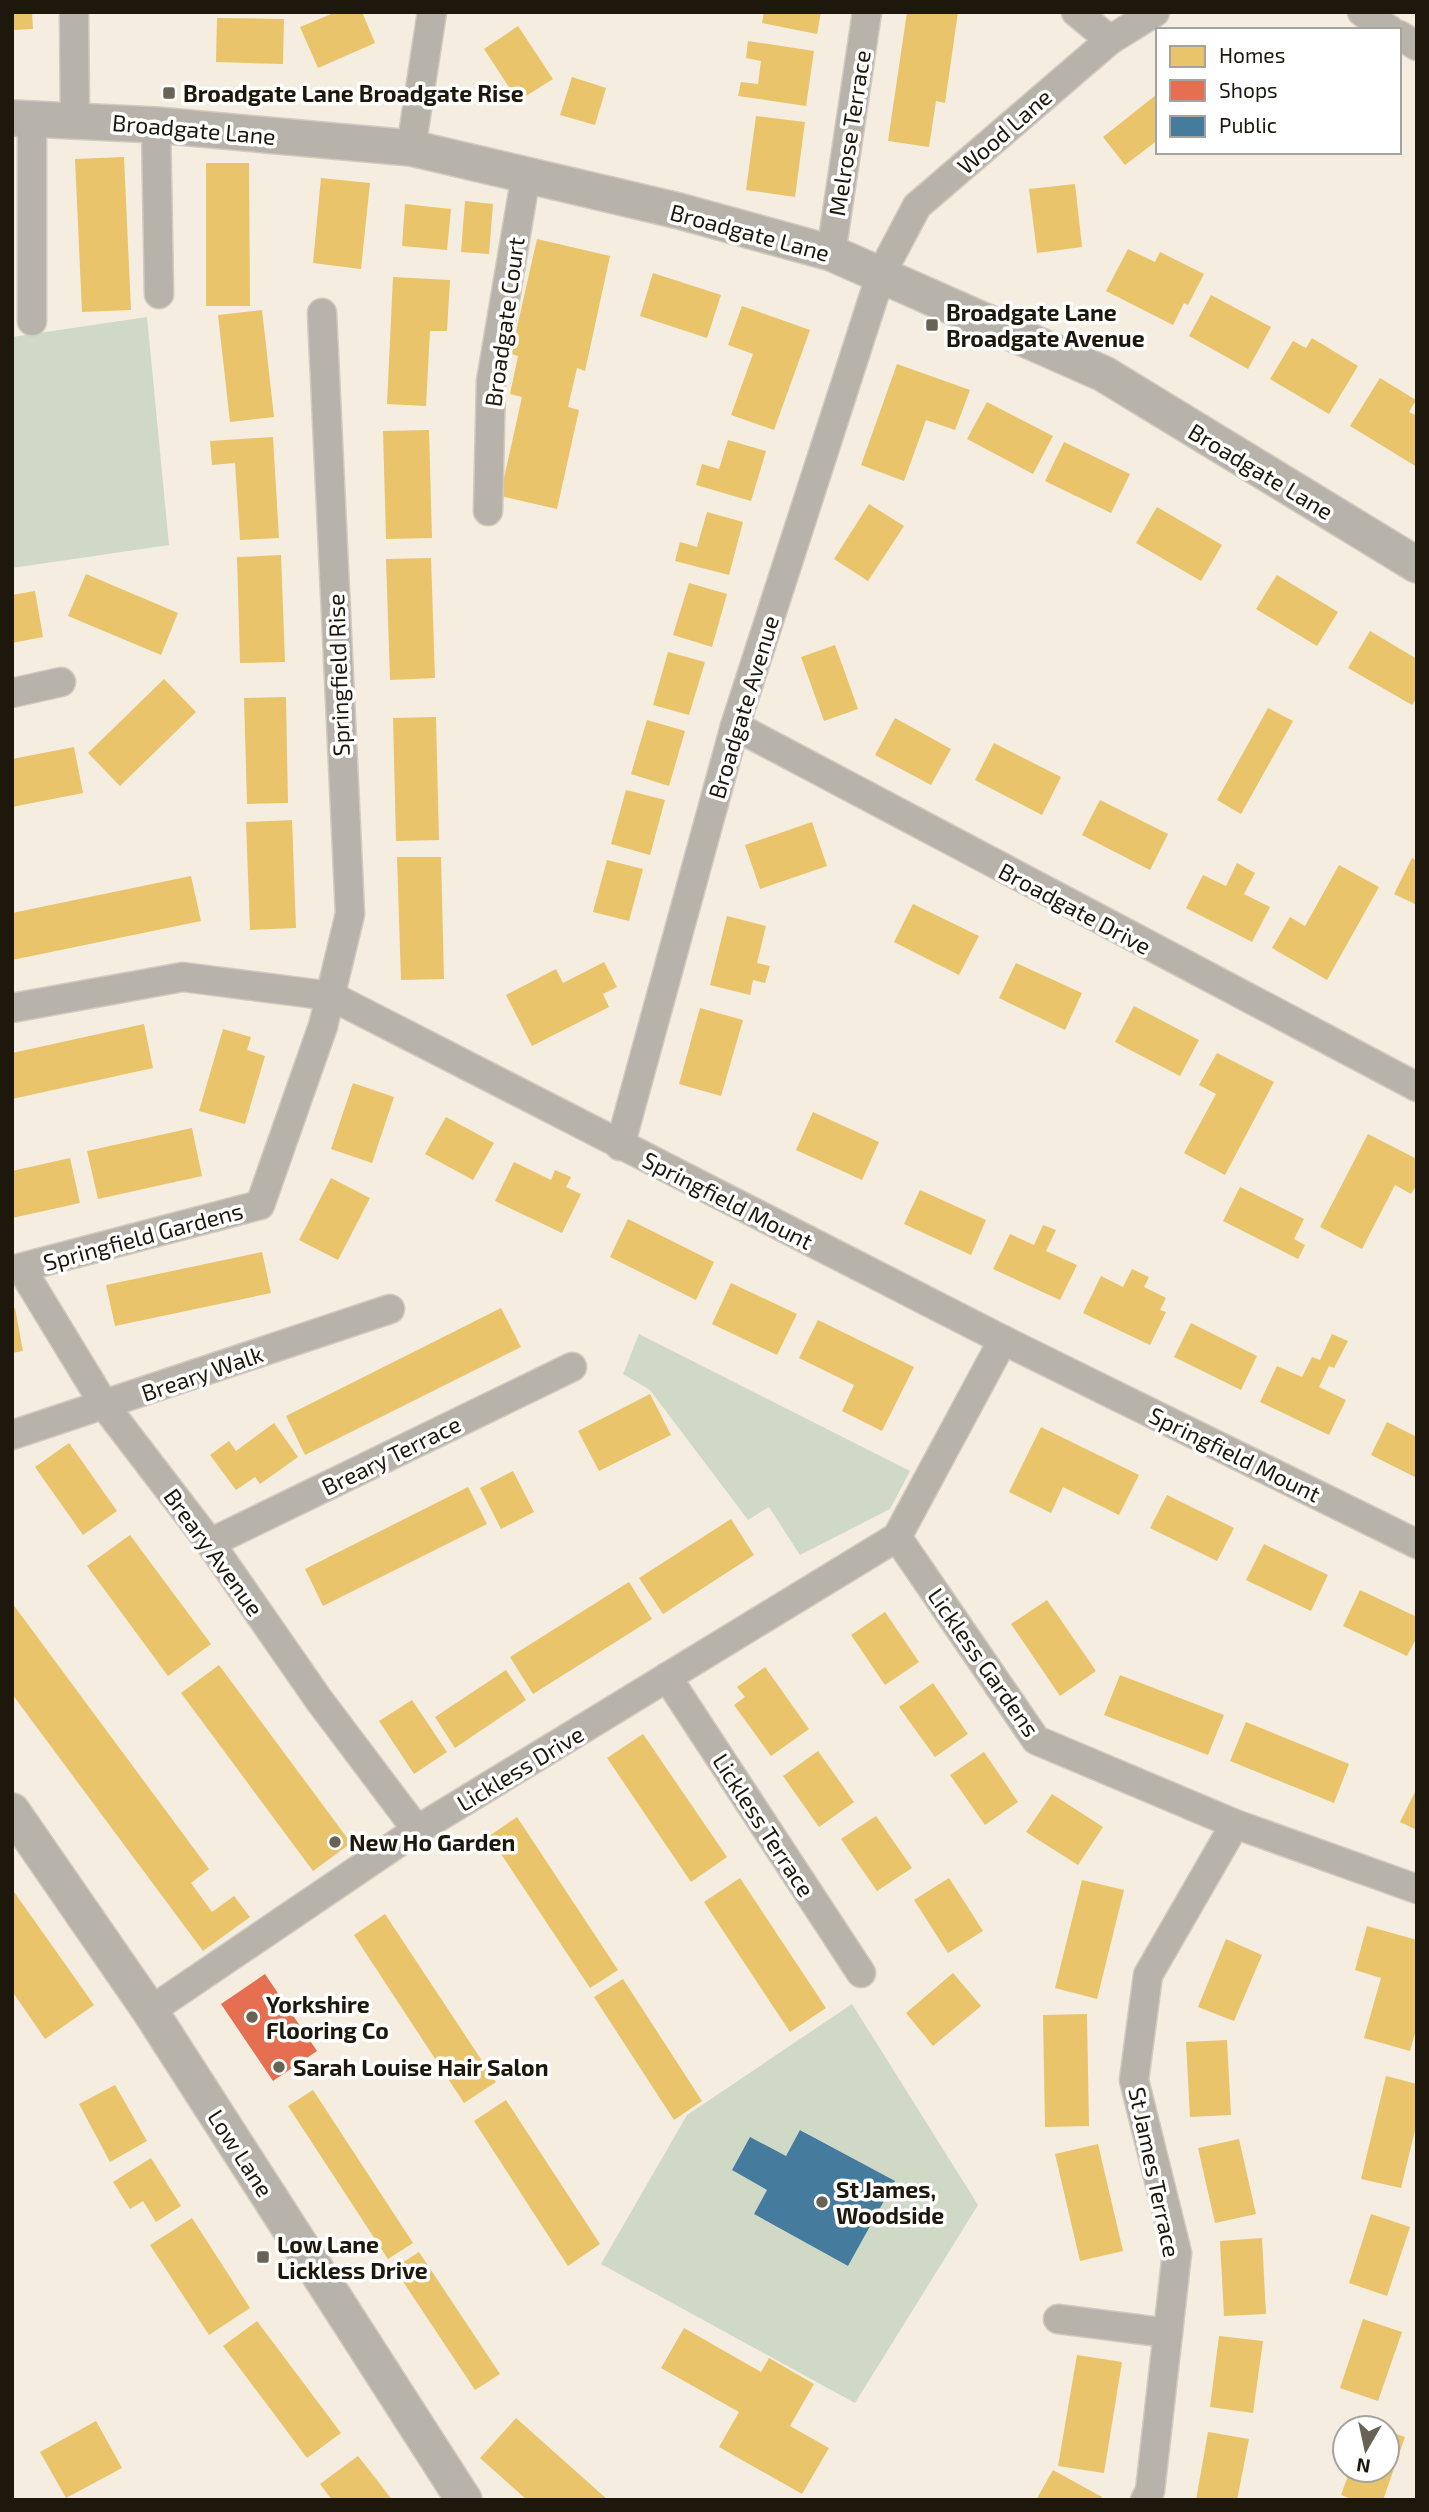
<svg xmlns="http://www.w3.org/2000/svg" width="1429" height="2512" font-family="'Exo 2',sans-serif">
<style>
.green{fill:#cfd9c6;fill-rule:evenodd}
.homes{fill:#e9c46a}
.shops{fill:#e76f51}
.public{fill:#457b9d}
.lines{fill:none;stroke-linecap:round;stroke-linejoin:round}
.minor-casing{stroke:#d1cabf;stroke-width:31}
.tertiary-casing{stroke:#d1cabf;stroke-width:38}
.minor{stroke:#b7b2aa;stroke-width:28}
.tertiary{stroke:#b7b2aa;stroke-width:35}
.poi-dot{fill:#696356;stroke:#fff;stroke-width:2.5}
.labels{text-anchor:middle;dominant-baseline:central;stroke-width:7;stroke-linejoin:round;paint-order:stroke}
.poi-label{font-size:23px;font-weight:bold;fill:#1e180c;stroke:#fff;text-anchor:start}
.street-label{font-size:23px;fill:#1e180c;stroke:#fff}
</style>
<rect width="100%" height="100%" fill="#f5eddf"/>
<g class="green">
<path d="M 147,317 L 169,545 L 12,568 L 12,337 Z"/>
<path d="M 639,1334 L 910,1471 L 890,1509 L 800,1555 L 769,1507 L 748,1520 L 650,1390 L 623,1374 Z"/>
<path d="M 852,2004 L 978,2205 L 855,2403 L 601,2264 L 687,2115 ZM 801,2130 L 894,2181 L 848,2266 L 754,2214 L 767,2190 L 732,2170 L 750,2138 L 786,2156 Z"/>
</g>
<g class="homes">
<path d="M 12,12 L 32,12 L 33,29 L 12,30 Z"/>
<path d="M 336,12 L 362,12 L 375,43 L 318,68 L 300,27 Z"/>
<path d="M 764,12 L 821,12 L 817,34 L 762,23 Z"/>
<path d="M 907,12 L 958,12 L 945,103 L 936,101 L 929,147 L 888,141 Z"/>
<path d="M 217,18 L 284,19 L 283,64 L 216,62 Z"/>
<path d="M 518,26 L 553,79 L 518,101 L 484,49 Z"/>
<path d="M 748,41 L 814,51 L 806,106 L 738,96 L 741,82 L 758,84 L 761,61 L 746,58 Z"/>
<path d="M 572,77 L 606,88 L 595,125 L 560,115 Z"/>
<path d="M 1156,95 L 1158,140 L 1125,165 L 1103,137 Z"/>
<path d="M 756,116 L 805,122 L 795,197 L 746,190 Z"/>
<path d="M 124,157 L 131,310 L 82,312 L 75,159 Z"/>
<path d="M 206,163 L 249,163 L 250,306 L 206,306 Z"/>
<path d="M 321,178 L 370,183 L 361,269 L 313,263 Z"/>
<path d="M 1075,184 L 1082,247 L 1037,253 L 1029,189 Z"/>
<path d="M 465,201 L 493,204 L 489,254 L 461,252 Z"/>
<path d="M 405,204 L 451,209 L 447,250 L 402,246 Z"/>
<path d="M 537,239 L 610,256 L 585,371 L 577,368 L 568,407 L 579,410 L 557,509 L 500,496 L 522,397 L 510,394 L 518,356 L 511,354 Z"/>
<path d="M 1128,249 L 1155,262 L 1160,252 L 1204,274 L 1188,305 L 1184,303 L 1173,325 L 1106,291 Z"/>
<path d="M 653,273 L 721,295 L 707,338 L 640,316 Z"/>
<path d="M 393,277 L 450,280 L 447,331 L 430,331 L 426,406 L 387,404 Z"/>
<path d="M 1211,295 L 1271,327 L 1248,369 L 1189,336 Z"/>
<path d="M 742,306 L 810,330 L 774,430 L 731,415 L 753,354 L 728,345 Z"/>
<path d="M 262,310 L 274,417 L 230,422 L 218,315 Z"/>
<path d="M 1312,338 L 1358,366 L 1329,414 L 1270,379 L 1293,341 L 1306,348 Z"/>
<path d="M 897,364 L 970,390 L 955,430 L 926,420 L 904,481 L 861,465 Z"/>
<path d="M 1380,378 L 1416,400 L 1409,412 L 1417,416 L 1417,467 L 1350,426 Z"/>
<path d="M 987,402 L 1053,436 L 1033,474 L 967,439 Z"/>
<path d="M 429,430 L 432,538 L 386,539 L 383,431 Z"/>
<path d="M 273,437 L 279,538 L 240,540 L 235,463 L 212,465 L 210,441 Z"/>
<path d="M 728,440 L 766,451 L 751,501 L 696,485 L 702,464 L 719,469 Z"/>
<path d="M 1064,442 L 1130,474 L 1111,513 L 1045,481 Z"/>
<path d="M 869,504 L 904,526 L 868,581 L 834,559 Z"/>
<path d="M 1157,507 L 1222,545 L 1201,581 L 1136,543 Z"/>
<path d="M 707,512 L 743,522 L 729,575 L 675,561 L 680,542 L 697,547 Z"/>
<path d="M 281,555 L 285,662 L 240,663 L 237,557 Z"/>
<path d="M 431,558 L 435,678 L 390,680 L 386,559 Z"/>
<path d="M 86,574 L 178,613 L 161,655 L 68,616 Z"/>
<path d="M 1277,575 L 1338,612 L 1317,646 L 1256,609 Z"/>
<path d="M 689,583 L 727,594 L 712,647 L 673,635 Z"/>
<path d="M 35,591 L 43,637 L 12,643 L 12,595 Z"/>
<path d="M 1370,631 L 1417,659 L 1417,697 L 1412,705 L 1348,668 Z"/>
<path d="M 835,645 L 858,709 L 824,721 L 801,657 Z"/>
<path d="M 668,652 L 705,662 L 689,715 L 653,705 Z"/>
<path d="M 164,679 L 196,712 L 120,786 L 88,753 Z"/>
<path d="M 286,697 L 288,803 L 247,804 L 244,698 Z"/>
<path d="M 1268,708 L 1293,721 L 1241,814 L 1217,800 Z"/>
<path d="M 436,717 L 439,840 L 396,841 L 393,718 Z"/>
<path d="M 895,718 L 951,749 L 931,785 L 875,755 Z"/>
<path d="M 647,720 L 685,731 L 669,786 L 631,774 Z"/>
<path d="M 994,743 L 1061,777 L 1042,815 L 975,780 Z"/>
<path d="M 74,747 L 83,793 L 12,807 L 12,759 Z"/>
<path d="M 626,790 L 665,800 L 650,855 L 611,844 Z"/>
<path d="M 1100,800 L 1168,834 L 1150,870 L 1082,835 Z"/>
<path d="M 292,820 L 296,928 L 250,930 L 246,822 Z"/>
<path d="M 812,822 L 827,866 L 760,889 L 745,845 Z"/>
<path d="M 397,857 L 441,857 L 444,979 L 401,980 Z"/>
<path d="M 1412,858 L 1417,861 L 1417,905 L 1394,894 Z"/>
<path d="M 607,860 L 643,869 L 629,921 L 593,912 Z"/>
<path d="M 1237,863 L 1255,873 L 1244,894 L 1270,907 L 1252,942 L 1186,908 L 1203,875 L 1226,886 Z"/>
<path d="M 1339,865 L 1379,887 L 1327,980 L 1272,948 L 1290,917 L 1305,926 Z"/>
<path d="M 191,876 L 201,921 L 12,960 L 12,913 Z"/>
<path d="M 913,904 L 979,936 L 959,975 L 894,942 Z"/>
<path d="M 727,916 L 766,926 L 757,963 L 770,966 L 765,983 L 753,980 L 750,995 L 710,985 Z"/>
<path d="M 604,962 L 617,987 L 603,994 L 609,1007 L 532,1046 L 506,995 L 556,969 L 563,983 Z"/>
<path d="M 1016,963 L 1082,993 L 1065,1030 L 999,998 Z"/>
<path d="M 1134,1006 L 1199,1040 L 1180,1076 L 1115,1042 Z"/>
<path d="M 700,1008 L 743,1020 L 721,1096 L 679,1084 Z"/>
<path d="M 144,1024 L 153,1068 L 12,1099 L 12,1053 Z"/>
<path d="M 223,1029 L 251,1037 L 247,1050 L 265,1056 L 245,1124 L 199,1111 Z"/>
<path d="M 1217,1053 L 1274,1082 L 1225,1175 L 1184,1153 L 1216,1094 L 1199,1085 Z"/>
<path d="M 353,1083 L 394,1097 L 372,1163 L 331,1149 Z"/>
<path d="M 813,1112 L 879,1142 L 862,1180 L 796,1150 Z"/>
<path d="M 446,1117 L 494,1143 L 473,1180 L 425,1154 Z"/>
<path d="M 192,1128 L 202,1176 L 98,1199 L 87,1151 Z"/>
<path d="M 1368,1134 L 1417,1159 L 1417,1184 L 1411,1194 L 1395,1185 L 1362,1249 L 1320,1227 Z"/>
<path d="M 70,1158 L 80,1203 L 12,1218 L 12,1171 Z"/>
<path d="M 514,1162 L 551,1180 L 555,1170 L 571,1177 L 566,1187 L 581,1194 L 562,1233 L 495,1201 Z"/>
<path d="M 331,1178 L 370,1198 L 338,1260 L 299,1240 Z"/>
<path d="M 1240,1187 L 1304,1219 L 1294,1239 L 1305,1245 L 1298,1259 L 1223,1221 Z"/>
<path d="M 920,1190 L 986,1220 L 971,1255 L 904,1224 Z"/>
<path d="M 628,1219 L 714,1262 L 696,1300 L 610,1257 Z"/>
<path d="M 1043,1225 L 1056,1230 L 1046,1251 L 1077,1265 L 1060,1300 L 993,1269 L 1010,1234 L 1034,1245 Z"/>
<path d="M 262,1252 L 271,1293 L 115,1326 L 106,1285 Z"/>
<path d="M 1132,1269 L 1149,1277 L 1144,1287 L 1166,1298 L 1160,1310 L 1166,1312 L 1150,1345 L 1083,1313 L 1101,1276 L 1123,1287 Z"/>
<path d="M 731,1283 L 797,1314 L 777,1355 L 712,1324 Z"/>
<path d="M 12,1308 L 15,1308 L 23,1351 L 12,1353 Z"/>
<path d="M 501,1308 L 521,1347 L 305,1455 L 286,1416 Z"/>
<path d="M 818,1320 L 914,1367 L 882,1431 L 842,1411 L 854,1385 L 799,1358 Z"/>
<path d="M 1191,1323 L 1257,1356 L 1241,1390 L 1174,1357 Z"/>
<path d="M 1332,1334 L 1348,1341 L 1334,1368 L 1329,1366 L 1319,1387 L 1346,1400 L 1329,1435 L 1260,1402 L 1277,1366 L 1302,1377 L 1312,1357 L 1320,1360 Z"/>
<path d="M 650,1394 L 671,1435 L 599,1471 L 578,1431 Z"/>
<path d="M 1387,1422 L 1417,1437 L 1417,1478 L 1371,1455 Z"/>
<path d="M 274,1423 L 298,1457 L 260,1484 L 255,1477 L 236,1490 L 210,1455 L 229,1441 L 236,1451 Z"/>
<path d="M 1041,1427 L 1139,1475 L 1119,1515 L 1063,1487 L 1051,1513 L 1009,1492 Z"/>
<path d="M 69,1443 L 117,1511 L 83,1535 L 35,1467 Z"/>
<path d="M 513,1471 L 534,1512 L 501,1529 L 480,1488 Z"/>
<path d="M 468,1487 L 487,1524 L 323,1606 L 305,1569 Z"/>
<path d="M 1167,1495 L 1234,1528 L 1217,1561 L 1150,1528 Z"/>
<path d="M 731,1519 L 754,1555 L 663,1614 L 639,1578 Z"/>
<path d="M 130,1535 L 211,1644 L 168,1676 L 87,1566 Z"/>
<path d="M 1264,1544 L 1328,1575 L 1311,1611 L 1246,1580 Z"/>
<path d="M 629,1582 L 652,1619 L 533,1694 L 510,1657 Z"/>
<path d="M 1360,1590 L 1417,1617 L 1417,1637 L 1407,1656 L 1343,1626 Z"/>
<path d="M 1047,1600 L 1096,1671 L 1060,1696 L 1011,1624 Z"/>
<path d="M 12,1603 L 209,1869 L 191,1883 L 212,1912 L 234,1896 L 250,1917 L 203,1951 L 12,1694 Z"/>
<path d="M 885,1612 L 919,1662 L 885,1685 L 851,1635 Z"/>
<path d="M 219,1665 L 351,1843 L 313,1871 L 181,1693 Z"/>
<path d="M 765,1667 L 809,1729 L 771,1756 L 734,1705 L 745,1697 L 737,1687 Z"/>
<path d="M 506,1670 L 526,1700 L 455,1748 L 435,1717 Z"/>
<path d="M 1120,1675 L 1224,1715 L 1208,1755 L 1104,1715 Z"/>
<path d="M 933,1683 L 968,1734 L 935,1757 L 899,1707 Z"/>
<path d="M 412,1700 L 447,1752 L 414,1774 L 379,1721 Z"/>
<path d="M 1246,1722 L 1349,1764 L 1334,1803 L 1230,1761 Z"/>
<path d="M 643,1734 L 727,1857 L 691,1882 L 607,1758 Z"/>
<path d="M 818,1751 L 854,1802 L 819,1827 L 783,1776 Z"/>
<path d="M 984,1752 L 1018,1802 L 985,1825 L 950,1775 Z"/>
<path d="M 1417,1788 L 1417,1830 L 1400,1822 Z"/>
<path d="M 1052,1794 L 1103,1827 L 1078,1865 L 1026,1832 Z"/>
<path d="M 876,1816 L 912,1868 L 877,1891 L 841,1839 Z"/>
<path d="M 517,1817 L 618,1970 L 590,1988 L 489,1836 Z"/>
<path d="M 740,1878 L 826,2008 L 790,2032 L 704,1902 Z"/>
<path d="M 949,1878 L 983,1931 L 948,1953 L 914,1900 Z"/>
<path d="M 1082,1880 L 1124,1890 L 1097,1999 L 1055,1988 Z"/>
<path d="M 12,1889 L 94,2005 L 45,2039 L 12,1991 Z"/>
<path d="M 385,1914 L 496,2082 L 464,2103 L 354,1935 Z"/>
<path d="M 1367,1926 L 1417,1940 L 1417,2026 L 1410,2051 L 1364,2038 L 1381,1978 L 1355,1970 Z"/>
<path d="M 1226,1939 L 1262,1955 L 1234,2021 L 1198,2007 Z"/>
<path d="M 953,1973 L 981,2006 L 933,2046 L 906,2013 Z"/>
<path d="M 623,1979 L 702,2101 L 674,2120 L 594,1997 Z"/>
<path d="M 1087,2014 L 1089,2126 L 1045,2127 L 1043,2015 Z"/>
<path d="M 1227,2040 L 1231,2115 L 1190,2117 L 1186,2042 Z"/>
<path d="M 1386,2076 L 1417,2084 L 1417,2122 L 1401,2188 L 1361,2179 Z"/>
<path d="M 115,2085 L 147,2141 L 110,2162 L 79,2104 Z"/>
<path d="M 313,2090 L 413,2243 L 388,2259 L 288,2106 Z"/>
<path d="M 506,2100 L 600,2244 L 568,2266 L 474,2121 Z"/>
<path d="M 1239,2139 L 1256,2214 L 1215,2223 L 1198,2148 Z"/>
<path d="M 1098,2144 L 1123,2251 L 1080,2261 L 1055,2154 Z"/>
<path d="M 151,2158 L 181,2206 L 156,2222 L 143,2201 L 130,2209 L 113,2182 Z"/>
<path d="M 1371,2214 L 1410,2227 L 1387,2296 L 1349,2283 Z"/>
<path d="M 192,2218 L 250,2308 L 209,2335 L 150,2245 Z"/>
<path d="M 1262,2238 L 1266,2314 L 1224,2316 L 1220,2241 Z"/>
<path d="M 419,2252 L 500,2374 L 475,2390 L 394,2268 Z"/>
<path d="M 1363,2319 L 1402,2332 L 1378,2401 L 1340,2388 Z"/>
<path d="M 257,2321 L 341,2433 L 307,2458 L 223,2346 Z"/>
<path d="M 684,2328 L 761,2372 L 769,2358 L 814,2384 L 790,2426 L 829,2448 L 802,2494 L 719,2447 L 739,2412 L 661,2368 Z"/>
<path d="M 1219,2336 L 1263,2341 L 1253,2413 L 1210,2407 Z"/>
<path d="M 1077,2355 L 1122,2362 L 1104,2473 L 1058,2466 Z"/>
<path d="M 516,2418 L 608,2500 L 527,2500 L 480,2458 Z"/>
<path d="M 96,2421 L 122,2468 L 66,2498 L 40,2452 Z"/>
<path d="M 1387,2431 L 1405,2437 L 1383,2500 L 1354,2500 L 1341,2495 L 1350,2470 L 1387,2470 Z"/>
<path d="M 1208,2432 L 1249,2439 L 1237,2500 L 1196,2500 Z"/>
<path d="M 358,2456 L 377,2480 L 392,2500 L 332,2500 L 320,2484 Z"/>
<path d="M 1053,2470 L 1102,2497 L 1101,2500 L 1036,2500 Z"/>
</g>
<path class="shops" d="M 265,1974 L 317,2051 L 273,2081 L 221,2004 Z"/>
<path class="public" d="M 800,2130 L 895,2181 L 848,2266 L 754,2214 L 767,2190 L 732,2170 L 750,2137 L 786,2156 Z"/>
<g class="lines">
<g class="minor-casing">
<g id="minor">
<path d="M 74,12 L 75,120"/>
<path d="M 1076,12 L 1110,40"/>
<path d="M 1362,12 L 1390,30"/>
<path d="M 1399,35 L 1417,46"/>
<path d="M 32,120 L 32,321"/>
<path d="M 156,125 L 159,294"/>
<path d="M 411,148 L 432,12"/>
<path d="M 831,253 L 867,12"/>
<path d="M 488,511 L 491,381 L 526,175"/>
<path d="M 12,693 L 61,682"/>
<path d="M 735,726 L 1417,1087"/>
<path d="M 12,1008 L 183,977 L 331,996 L 1003,1340 L 1417,1544"/>
<path d="M 620,1146 L 735,726 L 881,274 L 917,206 L 1110,40 L 1155,12"/>
<path d="M 21,1268 L 105,1406 L 210,1543 L 319,1700 L 417,1830"/>
<path d="M 12,1270 L 260,1205 L 323,1026 L 350,914 L 322,313"/>
<path d="M 1003,1340 L 897,1537 L 1036,1740 L 1235,1824 L 1417,1889"/>
<path d="M 12,1435 L 390,1309"/>
<path d="M 210,1543 L 572,1367"/>
<path d="M 667,1677 L 861,1973"/>
<path d="M 150,2011 L 417,1830 L 897,1537"/>
<path d="M 1058,2319 L 1168,2333"/>
<path d="M 1145,2500 L 1150,2491 L 1177,2253 L 1134,2080 L 1148,1975 L 1235,1824"/>
</g>
</g>
<g class="tertiary-casing">
<g id="tertiary">
<path d="M 12,118 L 156,125 L 411,148 L 679,211 L 831,253 L 1104,374 L 1417,565"/>
<path d="M 12,1811 L 150,2011 L 464,2500"/>
</g>
</g>
<use href="#minor" class="minor"/>
<use href="#tertiary" class="tertiary"/>
</g>
<g class="poi-dot">
<rect x="162" y="86" width="14" height="14" rx="3.5"/>
<rect x="925" y="318" width="14" height="14" rx="3.5"/>
<circle cx="335" cy="1842" r="7"/>
<circle cx="252" cy="2017" r="7"/>
<circle cx="279" cy="2067" r="7"/>
<circle cx="822" cy="2202" r="7"/>
<rect x="256" y="2250" width="14" height="14" rx="3.5"/>
</g>
<g class="labels">
<g class="poi-label">
<text x="183" y="93">Broadgate Lane Broadgate Rise</text>
<text x="946" y="312">Broadgate Lane<tspan x="946" dy="26">Broadgate Avenue</tspan></text>
<text x="349" y="1842">New Ho Garden</text>
<text x="266" y="2004">Yorkshire<tspan x="266" dy="26">Flooring Co</tspan></text>
<text x="293" y="2067">Sarah Louise Hair Salon</text>
<text x="836" y="2189">St James,<tspan x="836" dy="26">Woodside</tspan></text>
<text x="277" y="2244">Low Lane<tspan x="277" dy="26">Lickless Drive</tspan></text>
</g>
<g class="street-label">
<text transform="translate(194 129) rotate(5)">Broadgate Lane</text>
<text transform="translate(1004 131) rotate(-41)">Wood Lane</text>
<text transform="translate(849 133) rotate(-81)">Melrose Terrace</text>
<text transform="translate(750 232) rotate(15)">Broadgate Lane</text>
<text transform="translate(504 322) rotate(-82)">Broadgate Court</text>
<text transform="translate(1261 471) rotate(31)">Broadgate Lane</text>
<text transform="translate(338 675) rotate(-92)">Springfield Rise</text>
<text transform="translate(743 707) rotate(-73)">Broadgate Avenue</text>
<text transform="translate(1075 908) rotate(28)">Broadgate Drive</text>
<text transform="translate(728 1200) rotate(27)">Springfield Mount</text>
<text transform="translate(143 1236) rotate(-15)">Springfield Gardens</text>
<text transform="translate(202 1373) rotate(-19)">Breary Walk</text>
<text transform="translate(1235 1454) rotate(26)">Springfield Mount</text>
<text transform="translate(391 1455) rotate(-26)">Breary Terrace</text>
<text transform="translate(214 1552) rotate(54)">Breary Avenue</text>
<text transform="translate(984 1662) rotate(55)">Lickless Gardens</text>
<text transform="translate(520 1768) rotate(-31)">Lickless Drive</text>
<text transform="translate(764 1825) rotate(57)">Lickless Terrace</text>
<text transform="translate(241 2153) rotate(57)">Low Lane</text>
<text transform="translate(1155 2172) rotate(78)">St James Terrace</text>
</g>
</g>
<rect width="1429" height="2512" fill="none" stroke="#1e180c" stroke-width="28"/>
<rect x="1156" y="28" width="245" height="126" fill="#ffffff" stroke="#a5a39e" stroke-width="2"/>
<rect x="1170" y="46" width="35" height="21" fill="#e9c46a" stroke="#a5a39e" stroke-width="2"/>
<text x="1219" y="63" font-size="21" fill="#1e180c">Homes</text>
<rect x="1170" y="80" width="35" height="21" fill="#e76f51" stroke="#a5a39e" stroke-width="2"/>
<text x="1219" y="98" font-size="21" fill="#1e180c">Shops</text>
<rect x="1170" y="116" width="35" height="21" fill="#457b9d" stroke="#a5a39e" stroke-width="2"/>
<text x="1219" y="133" font-size="21" fill="#1e180c">Public</text>
<g transform="translate(1366 2449) rotate(189)"><circle r="33" fill="#ffffff" stroke="#a5a39e" stroke-width="2"/>
<path d="M0-5L12 26L0 18L-12 26Z" fill="#696356"/>
<text y="-10" font-size="19" font-weight="bold" text-anchor="middle" fill="#1e180c">N</text>
</g>
</svg>
